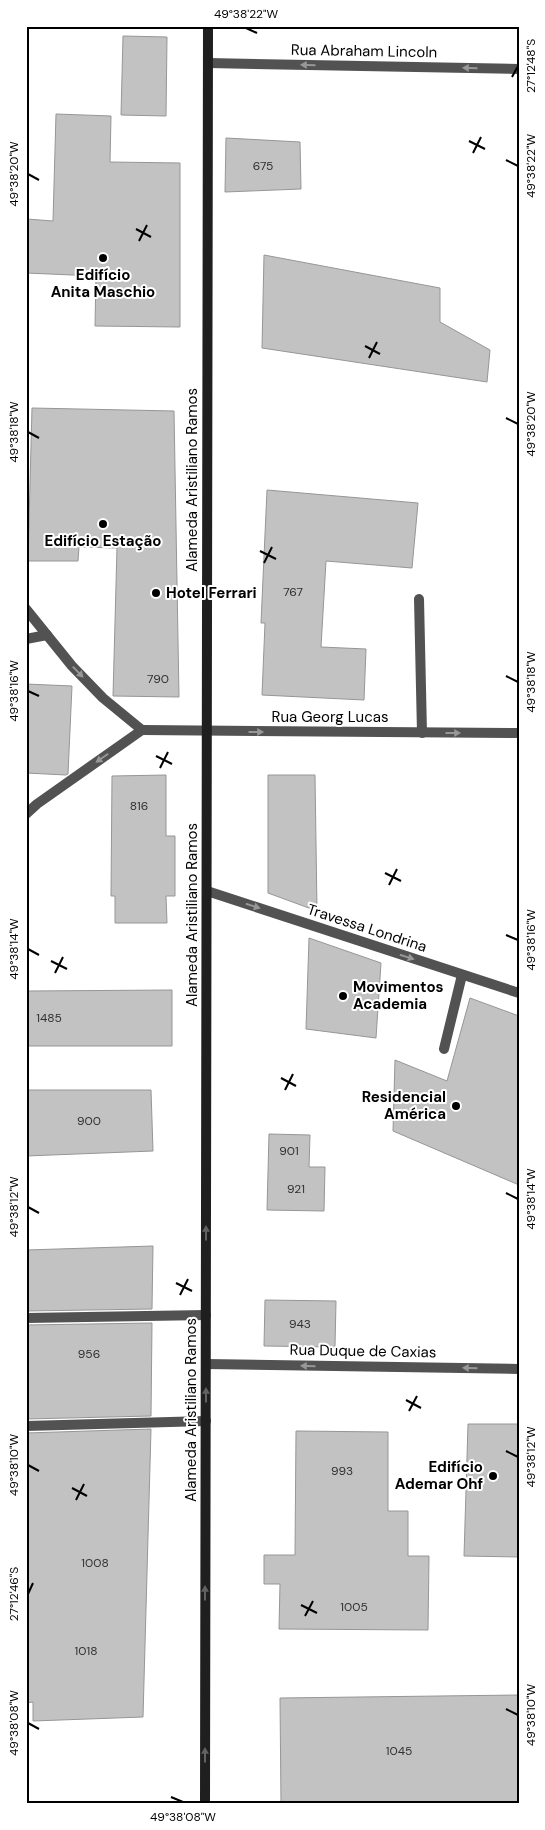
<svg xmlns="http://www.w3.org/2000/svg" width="545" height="1830" font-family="'DM Sans',sans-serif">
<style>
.building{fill:#c2c2c2;stroke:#969696}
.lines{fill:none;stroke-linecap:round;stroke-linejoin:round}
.service{stroke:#525252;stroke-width:10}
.minor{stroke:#525252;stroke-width:10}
.secondary{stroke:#1f1f1f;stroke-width:10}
.oneway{fill:#979797}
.oneway2{fill:#626262}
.ticks{fill:none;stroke:#000;stroke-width:2}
.poi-dot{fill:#000;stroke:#fff;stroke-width:2}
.labels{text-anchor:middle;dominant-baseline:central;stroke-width:4;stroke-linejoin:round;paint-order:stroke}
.number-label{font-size:12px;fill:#303030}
.street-label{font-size:15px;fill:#000;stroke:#fff}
.poi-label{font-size:15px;font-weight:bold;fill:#000;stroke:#fff}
.neatline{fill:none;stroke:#000;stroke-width:2}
.ticks-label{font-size:12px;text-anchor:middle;fill:#000}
</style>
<rect width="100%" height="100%" fill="#fff"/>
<g class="building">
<path d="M 123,36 L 167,37 L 166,116 L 121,115 Z"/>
<path d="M 56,114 L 111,116 L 110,162 L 180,163 L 180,327 L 95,326 L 96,276 L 26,273 L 27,219 L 53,221 Z"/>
<path d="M 226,138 L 300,142 L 301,189 L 225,192 Z"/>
<path d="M 264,255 L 440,288 L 440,322 L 490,350 L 487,382 L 262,348 Z"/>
<path d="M 32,408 L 174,411 L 179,697 L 113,696 L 117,548 L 79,547 L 78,561 L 28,561 Z"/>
<path d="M 267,490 L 418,503 L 412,568 L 326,561 L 321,647 L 366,649 L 364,700 L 262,695 L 265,623 L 261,623 Z"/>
<path d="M 26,684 L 72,686 L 68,774 L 66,775 L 26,773 Z"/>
<path d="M 166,775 L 166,836 L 175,836 L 175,896 L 166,896 L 167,923 L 115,923 L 115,896 L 111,896 L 112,776 Z"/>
<path d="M 268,775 L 315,775 L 317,911 L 268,893 Z"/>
<path d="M 309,938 L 381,963 L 376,1038 L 306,1029 Z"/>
<path d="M 172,990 L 172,1046 L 28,1046 L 28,991 Z"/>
<path d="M 470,998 L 519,1016 L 519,1185 L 393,1131 L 395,1060 L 447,1081 Z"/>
<path d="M 26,1090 L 151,1090 L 153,1151 L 26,1156 Z"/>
<path d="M 269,1134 L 310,1135 L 309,1167 L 325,1167 L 324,1211 L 267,1210 Z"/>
<path d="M 153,1246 L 152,1309 L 26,1311 L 26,1250 Z"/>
<path d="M 265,1300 L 336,1301 L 335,1347 L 264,1346 Z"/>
<path d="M 152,1323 L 151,1416 L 26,1419 L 26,1325 Z"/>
<path d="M 468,1424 L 519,1424 L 519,1557 L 464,1556 Z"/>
<path d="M 151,1429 L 143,1717 L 33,1721 L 33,1702 L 26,1703 L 26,1433 Z"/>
<path d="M 296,1431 L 388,1432 L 388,1511 L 408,1511 L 408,1556 L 429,1556 L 428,1630 L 279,1629 L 280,1584 L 264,1584 L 264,1555 L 295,1555 Z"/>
<path d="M 519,1695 L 519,1804 L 281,1804 L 280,1698 Z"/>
</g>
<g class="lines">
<g class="service">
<path d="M 419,599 L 422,733"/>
<path d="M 444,1049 L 462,975"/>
<path d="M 26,1318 L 206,1315"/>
<path d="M 26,1426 L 206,1421"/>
</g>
<g class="minor">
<path d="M 208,63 L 519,69"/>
<path d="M 26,609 L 72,666 L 103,698 L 142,730"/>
<path d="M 26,639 L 47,635"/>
<path d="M 142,730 L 519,733"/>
<path d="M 26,814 L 37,804 L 142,730"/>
<path d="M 207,891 L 519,993"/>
<path d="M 206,1364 L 519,1369"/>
</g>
<path class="secondary" d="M 205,1804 L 208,26"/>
</g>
<defs><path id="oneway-solid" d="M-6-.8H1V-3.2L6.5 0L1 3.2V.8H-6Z" transform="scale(1.25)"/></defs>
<g class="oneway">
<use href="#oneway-solid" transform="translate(308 65) rotate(-179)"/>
<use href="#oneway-solid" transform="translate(470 68) rotate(-179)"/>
<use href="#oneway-solid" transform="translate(78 672) rotate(46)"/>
<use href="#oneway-solid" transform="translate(256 732)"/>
<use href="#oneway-solid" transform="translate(453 733)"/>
<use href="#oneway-solid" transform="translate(102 758) rotate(145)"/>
<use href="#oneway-solid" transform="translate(253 906) rotate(18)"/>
<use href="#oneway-solid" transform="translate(407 957) rotate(18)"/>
<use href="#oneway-solid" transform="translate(308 1366) rotate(-179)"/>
<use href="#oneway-solid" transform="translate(470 1368) rotate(-179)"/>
</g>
<g class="oneway2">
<use href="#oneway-solid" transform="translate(206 1233) rotate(-90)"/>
<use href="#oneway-solid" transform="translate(206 1395) rotate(-90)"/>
<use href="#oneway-solid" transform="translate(205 1593) rotate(-90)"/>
<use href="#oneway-solid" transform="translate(205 1755) rotate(-90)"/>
</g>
<path class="ticks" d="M 246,28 L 257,33M 512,77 L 518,66M 469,141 L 485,149M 473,153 L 481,137M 506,160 L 518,166M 28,174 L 39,180M 136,229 L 151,237M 139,241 L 147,225M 365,346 L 380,354M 369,358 L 377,342M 506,418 L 518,424M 28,432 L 39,438M 260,551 L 276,559M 264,563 L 272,547M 506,676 L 518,682M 28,691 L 39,696M 156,756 L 172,764M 160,768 L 168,752M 385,873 L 401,881M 389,885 L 397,869M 506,935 L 518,940M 28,949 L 39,955M 51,961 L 67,969M 55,973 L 63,957M 281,1078 L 296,1086M 285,1090 L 293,1074M 506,1193 L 518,1199M 28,1207 L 39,1213M 176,1283 L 192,1291M 180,1295 L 188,1279M 406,1400 L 421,1408M 409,1411 L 417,1396M 506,1451 L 518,1457M 28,1465 L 39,1471M 72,1488 L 87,1496M 76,1500 L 84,1484M 28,1594 L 33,1583M 301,1605 L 317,1613M 305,1616 L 313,1601M 506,1709 L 518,1715M 28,1723 L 39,1729M 171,1797 L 183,1802"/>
<g class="poi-dot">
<circle cx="103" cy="258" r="5"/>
<circle cx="103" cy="524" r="5"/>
<circle cx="156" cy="593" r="5"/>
<circle cx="343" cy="996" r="5"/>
<circle cx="456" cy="1106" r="5"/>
<circle cx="493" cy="1476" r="5"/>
</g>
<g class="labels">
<g class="number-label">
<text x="263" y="166">675</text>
<text x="293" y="592">767</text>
<text x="158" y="679">790</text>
<text x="139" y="806">816</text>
<text x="49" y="1018">1485</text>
<text x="89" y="1121">900</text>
<text x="289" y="1151">901</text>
<text x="296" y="1189">921</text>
<text x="300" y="1324">943</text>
<text x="89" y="1354">956</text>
<text x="342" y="1471">993</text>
<text x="95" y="1563">1008</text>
<text x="354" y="1607">1005</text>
<text x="86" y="1651">1018</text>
<text x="399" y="1751">1045</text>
</g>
<g class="street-label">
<text transform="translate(364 51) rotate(1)">Rua Abraham Lincoln</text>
<text transform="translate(192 480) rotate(-90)">Alameda Aristiliano Ramos</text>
<text x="330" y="717">Rua Georg Lucas</text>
<text transform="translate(192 915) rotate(-90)">Alameda Aristiliano Ramos</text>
<text transform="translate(367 928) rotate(18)">Travessa Londrina</text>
<text transform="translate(363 1351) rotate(1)">Rua Duque de Caxias</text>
<text transform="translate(191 1410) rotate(-90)">Alameda Aristiliano Ramos</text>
</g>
<g class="poi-label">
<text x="103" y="275">Edifício<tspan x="103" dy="17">Anita Maschio</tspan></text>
<text x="103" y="541">Edifício Estação</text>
<text x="166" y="593" text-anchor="start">Hotel Ferrari</text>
<text x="353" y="987" text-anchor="start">Movimentos<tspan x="353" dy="17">Academia</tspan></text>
<text x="446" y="1097" text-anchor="end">Residencial<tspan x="446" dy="17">América</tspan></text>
<text x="483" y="1467" text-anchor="end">Edifício<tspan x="483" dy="17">Ademar Ohf</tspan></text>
</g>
</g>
<rect width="545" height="1830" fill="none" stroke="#ffffff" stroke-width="55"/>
<rect x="28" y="28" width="490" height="1774" class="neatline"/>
<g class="ticks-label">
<text x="246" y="18">49°38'22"W</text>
<text transform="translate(531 66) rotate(-90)" y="4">27°12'48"S</text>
<text transform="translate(531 166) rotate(-90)" y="4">49°38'22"W</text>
<text transform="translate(14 174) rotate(-90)" y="4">49°38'20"W</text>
<text transform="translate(531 424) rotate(-90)" y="4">49°38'20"W</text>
<text transform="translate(14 432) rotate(-90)" y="4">49°38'18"W</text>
<text transform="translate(531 682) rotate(-90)" y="4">49°38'18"W</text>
<text transform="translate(14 691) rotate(-90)" y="4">49°38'16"W</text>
<text transform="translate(531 940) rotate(-90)" y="4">49°38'16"W</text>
<text transform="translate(14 949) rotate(-90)" y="4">49°38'14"W</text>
<text transform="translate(531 1199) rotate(-90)" y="4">49°38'14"W</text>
<text transform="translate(14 1207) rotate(-90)" y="4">49°38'12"W</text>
<text transform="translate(531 1457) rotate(-90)" y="4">49°38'12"W</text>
<text transform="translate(14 1465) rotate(-90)" y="4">49°38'10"W</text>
<text transform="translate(14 1594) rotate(-90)" y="4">27°12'46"S</text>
<text transform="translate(531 1715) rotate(-90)" y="4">49°38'10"W</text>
<text transform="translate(14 1723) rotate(-90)" y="4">49°38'08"W</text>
<text x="183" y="1821">49°38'08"W</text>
</g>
</svg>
